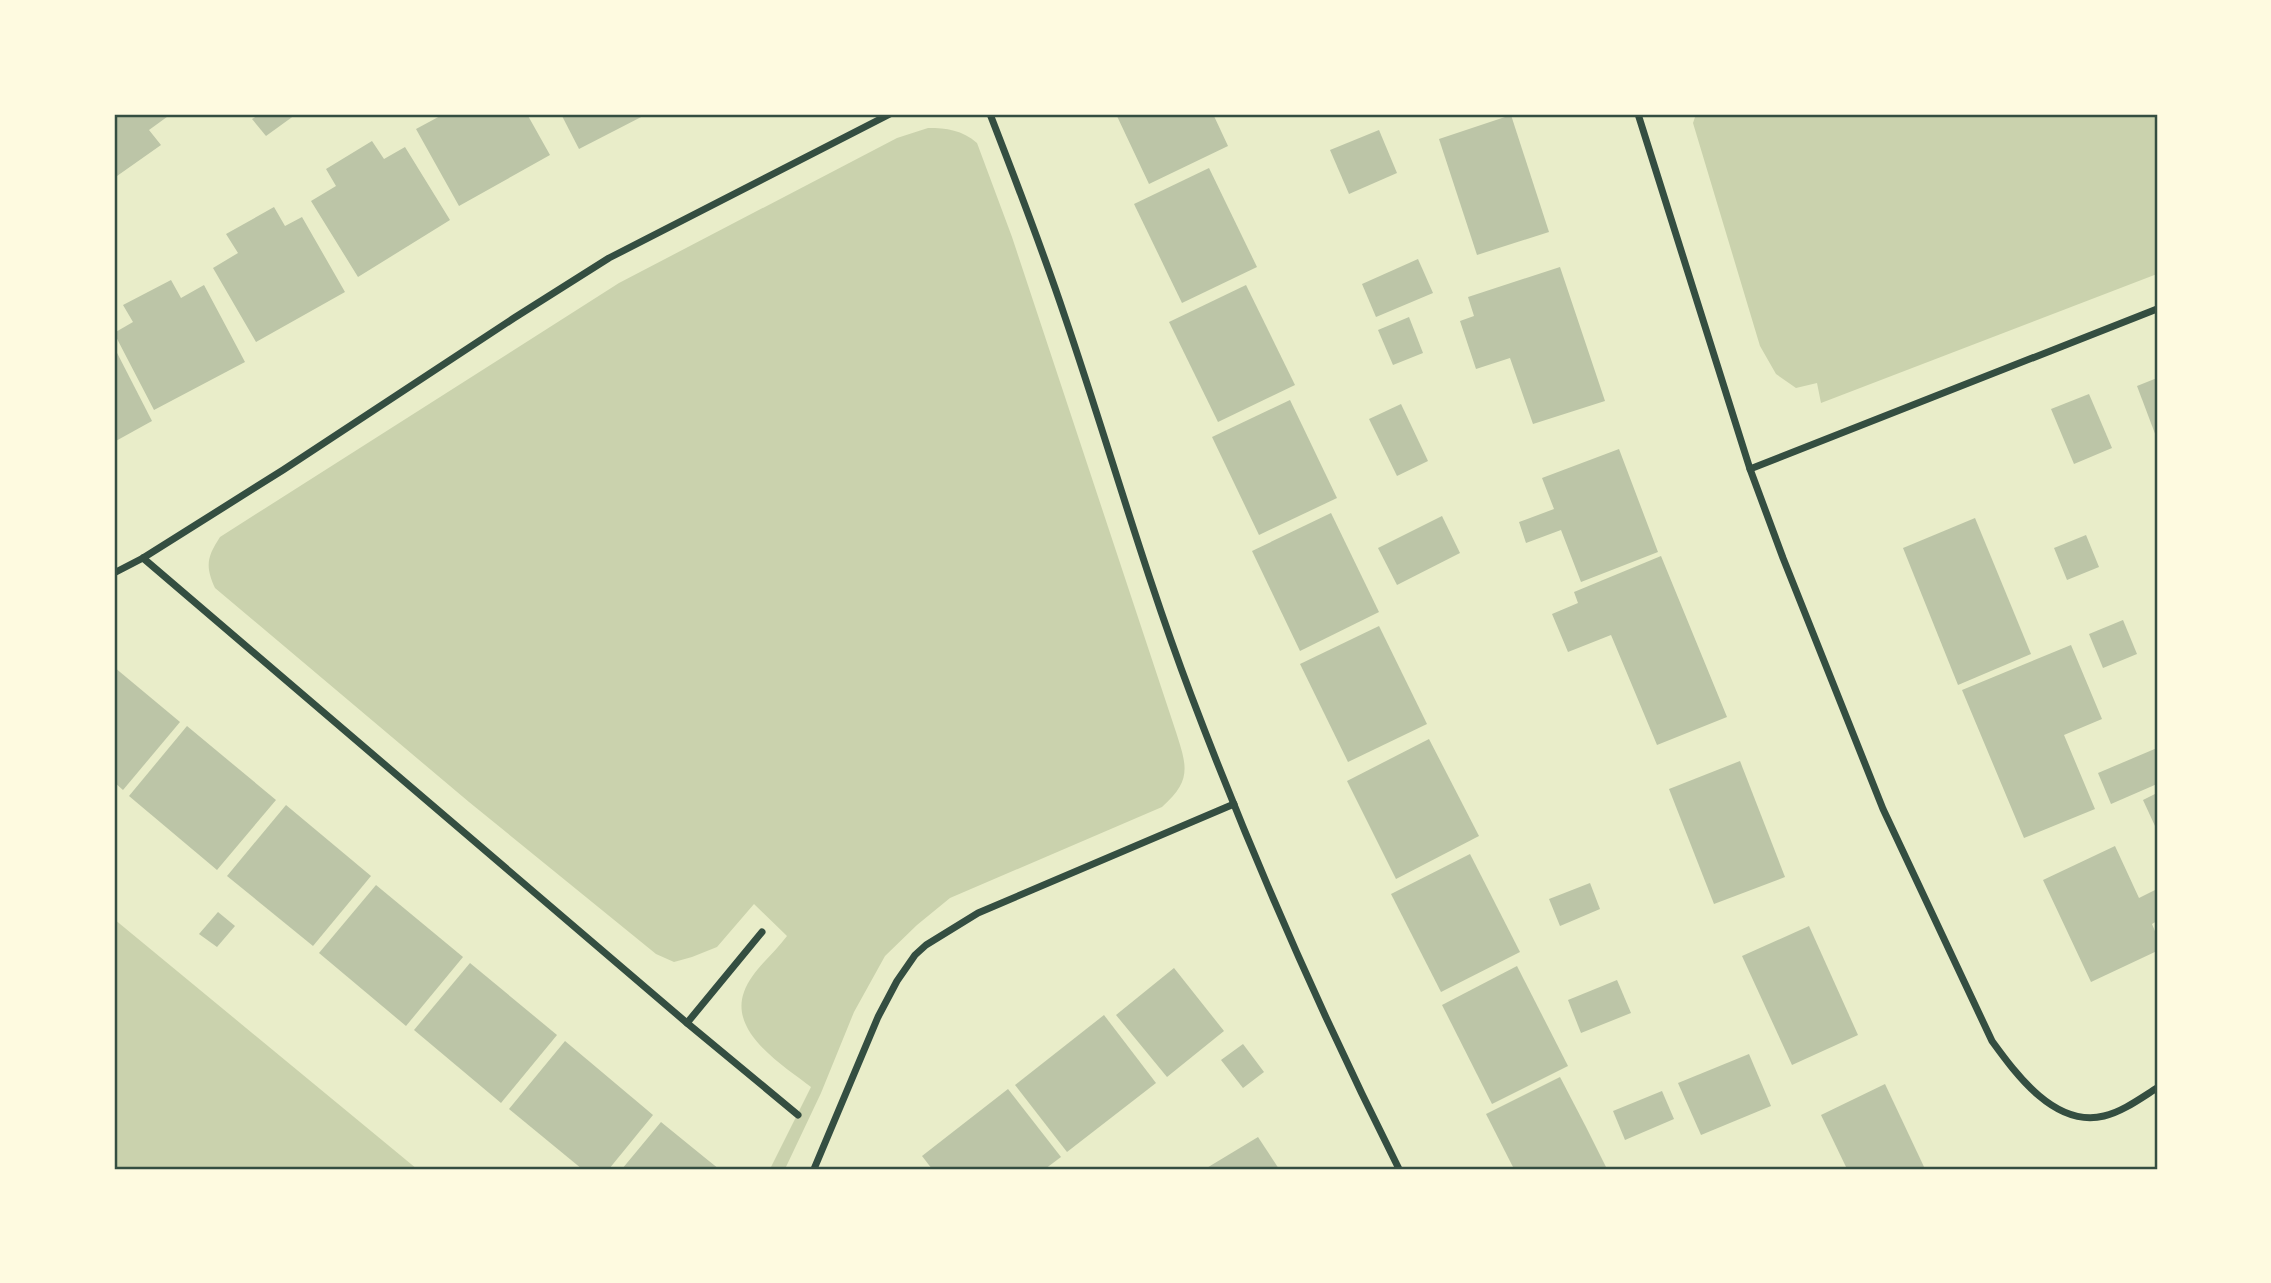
<svg xmlns="http://www.w3.org/2000/svg" width="2271" height="1283" font-family="'PT Sans Narrow',sans-serif">
<style>
.green{fill:#cad2ad}
.building{fill:#bcc5a7}
.lines{fill:none;stroke-linecap:round;stroke-linejoin:round}
.minor{stroke:#344e41;stroke-width:7}
.neatline{fill:none;stroke:#344e41;stroke-width:2.5}
</style>
<rect width="100%" height="100%" fill="#e9edc9"/>
<g class="green">
<path d="M 1696,114 L 2157,114 L 2157,274 L 1821,403 L 1817,383 L 1796,388 L 1776,374 L 1760,346 L 1693,123 Z"/>
<path d="M 928,128 C 947,128 962,130 977,143 L 1012,237 L 1176,732 C 1187,766 1192,781 1162,807 L 950,898 L 917,925 L 885,956 L 854,1012 L 821,1093 L 785,1169 L 770,1169 L 811,1087 C 784,1066 729,1033 744,992 C 752,970 774,954 787,936 L 754,904 L 717,947 L 692,957 L 674,962 L 656,954 L 469,802 L 215,588 C 205,566 207,557 220,537 L 619,283 L 897,138 Z"/>
<path d="M 114,919 L 417,1169 L 114,1169 Z"/>
</g>
<g class="building">
<path d="M 114,114 L 171,114 L 149,130 L 161,145 L 117,176 L 114,171 Z"/>
<path d="M 260,114 L 294,114 L 295,115 L 266,136 L 252,119 Z"/>
<path d="M 441,114 L 527,114 L 550,155 L 459,206 L 416,129 L 442,115 Z"/>
<path d="M 561,114 L 647,114 L 579,149 Z"/>
<path d="M 1116,114 L 1218,114 L 1214,116 L 1228,146 L 1149,184 Z"/>
<path d="M 1511,115 L 1549,232 L 1477,255 L 1439,139 Z"/>
<path d="M 1379,130 L 1397,173 L 1349,194 L 1330,150 Z"/>
<path d="M 372,141 L 384,159 L 405,147 L 450,220 L 358,277 L 311,201 L 336,186 L 326,169 Z"/>
<path d="M 1209,168 L 1257,267 L 1182,303 L 1134,204 Z"/>
<path d="M 274,207 L 285,226 L 302,217 L 345,292 L 256,342 L 213,268 L 238,253 L 226,234 Z"/>
<path d="M 1418,259 L 1433,293 L 1376,317 L 1362,284 Z"/>
<path d="M 1560,267 L 1605,401 L 1533,424 L 1510,358 L 1476,369 L 1460,321 L 1474,316 L 1468,297 Z"/>
<path d="M 171,280 L 181,298 L 204,285 L 245,362 L 154,410 L 114,333 L 133,322 L 123,305 Z"/>
<path d="M 1246,285 L 1295,385 L 1218,422 L 1169,322 Z"/>
<path d="M 1409,317 L 1423,353 L 1393,365 L 1378,330 Z"/>
<path d="M 114,347 L 152,421 L 114,442 Z"/>
<path d="M 2157,378 L 2157,439 L 2137,386 Z"/>
<path d="M 2089,394 L 2112,448 L 2074,464 L 2051,409 Z"/>
<path d="M 1290,400 L 1337,498 L 1259,535 L 1212,437 Z"/>
<path d="M 1401,404 L 1428,461 L 1397,476 L 1369,419 Z"/>
<path d="M 1619,449 L 1658,552 L 1581,582 L 1561,530 L 1526,543 L 1519,522 L 1554,509 L 1542,478 Z"/>
<path d="M 1331,513 L 1379,612 L 1300,651 L 1252,551 Z"/>
<path d="M 1442,516 L 1460,553 L 1397,585 L 1378,548 Z"/>
<path d="M 1975,518 L 2031,654 L 1958,685 L 1903,548 Z"/>
<path d="M 2086,535 L 2099,567 L 2067,580 L 2054,548 Z"/>
<path d="M 1661,556 L 1727,717 L 1657,745 L 1611,635 L 1568,652 L 1552,614 L 1578,603 L 1574,592 Z"/>
<path d="M 2123,620 L 2137,654 L 2103,668 L 2089,634 Z"/>
<path d="M 1379,626 L 1427,724 L 1348,762 L 1300,664 Z"/>
<path d="M 2071,645 L 2102,719 L 2064,735 L 2095,809 L 2024,838 L 1962,690 Z"/>
<path d="M 114,667 L 180,722 L 123,790 L 114,782 Z"/>
<path d="M 187,726 L 276,800 L 217,870 L 129,796 Z"/>
<path d="M 1429,739 L 1479,836 L 1396,879 L 1347,781 Z"/>
<path d="M 2157,748 L 2157,784 L 2111,804 L 2098,773 Z"/>
<path d="M 1740,761 L 1785,877 L 1714,904 L 1669,789 Z"/>
<path d="M 2157,793 L 2157,825 L 2155,826 L 2143,800 Z"/>
<path d="M 286,805 L 371,876 L 313,946 L 227,876 Z"/>
<path d="M 2115,846 L 2139,898 L 2157,889 L 2157,921 L 2152,924 L 2157,936 L 2157,951 L 2091,982 L 2043,880 Z"/>
<path d="M 1470,854 L 1520,952 L 1441,992 L 1391,894 Z"/>
<path d="M 1590,883 L 1600,909 L 1560,926 L 1549,899 Z"/>
<path d="M 376,885 L 463,957 L 406,1026 L 319,953 Z"/>
<path d="M 218,912 L 235,926 L 217,947 L 199,934 Z"/>
<path d="M 1809,926 L 1858,1035 L 1792,1065 L 1742,956 Z"/>
<path d="M 470,963 L 557,1035 L 501,1103 L 414,1030 Z"/>
<path d="M 1517,966 L 1568,1066 L 1492,1104 L 1442,1005 Z"/>
<path d="M 1174,968 L 1224,1031 L 1167,1077 L 1116,1015 Z"/>
<path d="M 1617,980 L 1631,1013 L 1581,1033 L 1568,1000 Z"/>
<path d="M 1104,1015 L 1156,1083 L 1067,1152 L 1015,1085 Z"/>
<path d="M 565,1041 L 653,1115 L 609,1169 L 582,1169 L 509,1109 Z"/>
<path d="M 1243,1044 L 1264,1072 L 1243,1088 L 1221,1060 Z"/>
<path d="M 1749,1054 L 1771,1106 L 1701,1135 L 1678,1083 Z"/>
<path d="M 1560,1077 L 1586,1127 L 1607,1169 L 1514,1169 L 1486,1114 Z"/>
<path d="M 1885,1084 L 1925,1169 L 1847,1169 L 1821,1115 Z"/>
<path d="M 1008,1089 L 1061,1157 L 1045,1169 L 932,1169 L 922,1156 Z"/>
<path d="M 1662,1091 L 1674,1119 L 1625,1140 L 1613,1111 Z"/>
<path d="M 661,1122 L 704,1157 L 719,1169 L 622,1169 Z"/>
<path d="M 1258,1137 L 1279,1169 L 1205,1169 Z"/>
</g>
<g class="lines">
<g class="minor">
<path d="M 990,114 C 1016,181 1042,248 1065,317 C 1108,443 1144,571 1191,695 C 1252,856 1322,1016 1399,1169"/>
<path d="M 1638,114 L 1750,469 L 1783,558 L 1883,809 L 1992,1041 C 2016,1074 2055,1128 2104,1116 C 2122,1112 2141,1098 2157,1088"/>
<path d="M 1750,469 L 2157,309"/>
<path d="M 143,558 L 687,1023 L 798,1115"/>
<path d="M 114,573 L 143,558 L 283,470 L 514,318 L 609,258 L 890,114"/>
<path d="M 687,1023 L 762,932"/>
<path d="M 814,1169 L 878,1017 L 897,981 L 915,955 L 926,945 L 978,913 L 1234,804"/>
</g>
</g>
<rect width="2271" height="1283" fill="none" stroke="#fefae0" stroke-width="231"/>
<rect x="116" y="116" width="2040" height="1052" class="neatline"/>
</svg>
